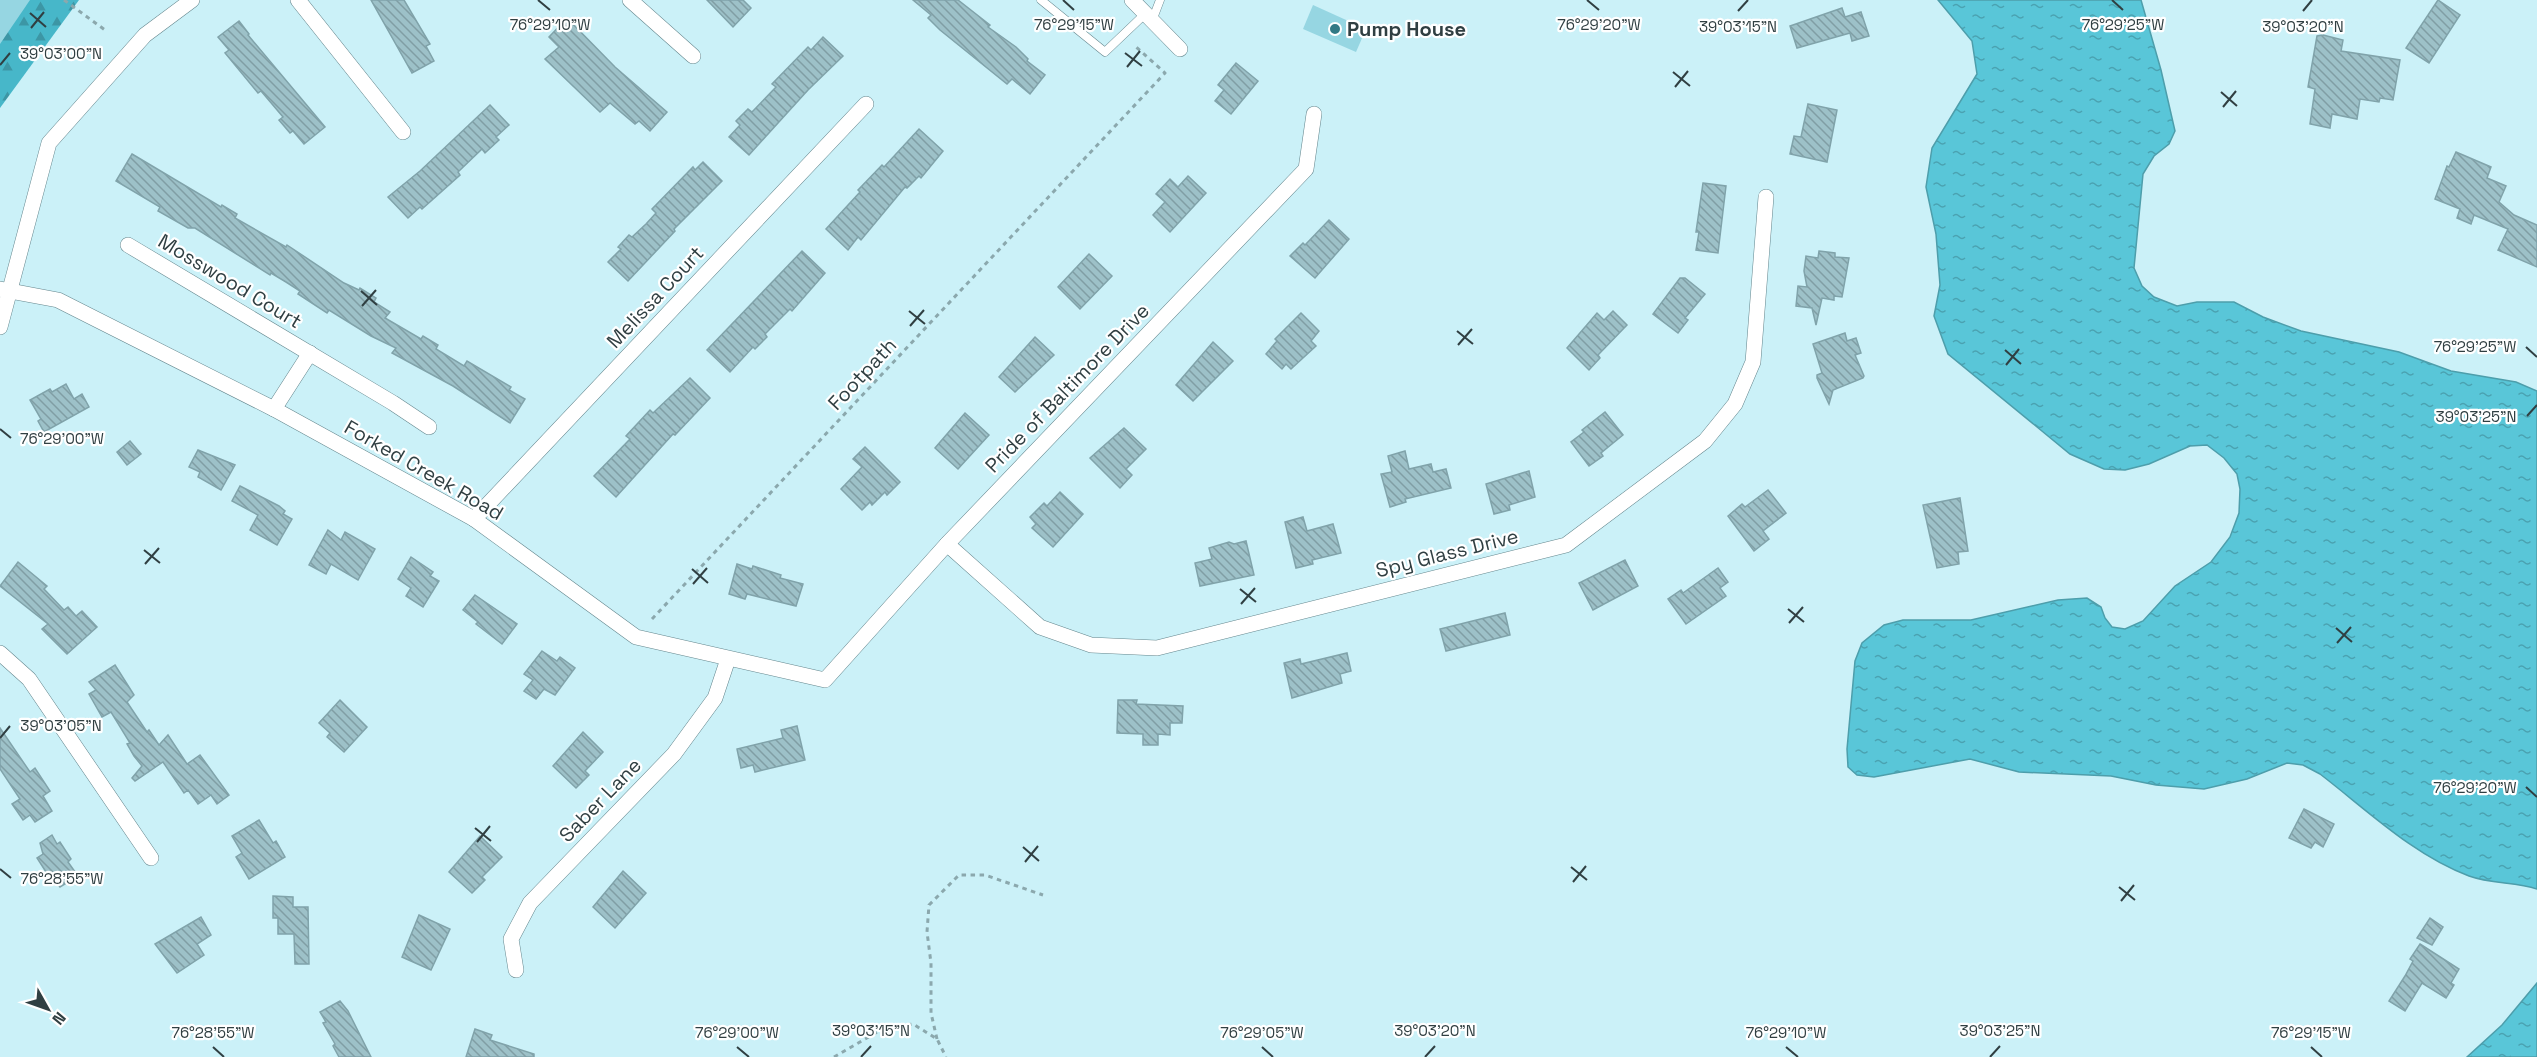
<svg xmlns="http://www.w3.org/2000/svg" width="2537" height="1057" font-family="'Space Grotesk',sans-serif">
<style>
.forest{fill:url(#forest-firs)}
.park{fill:#96d6e2}
.water{fill:url(#water-ripples);stroke:#4d9eab;stroke-width:1.5}
.building{fill:url(#building-back-hatch);stroke:#80a3aa;stroke-width:1.5}
.lines{fill:none;stroke-linecap:round;stroke-linejoin:round}
.lane-casing{stroke:#64868d;stroke-width:9}
.street-casing{stroke:#64868d;stroke-width:16}
.path{stroke:#8ba8ad;stroke-width:3;stroke-dasharray:4.5 4.5;stroke-linecap:butt}
.lane{stroke:#fff;stroke-width:8}
.street{stroke:#fff;stroke-width:15}
.ticks{fill:none;stroke:#303f42;stroke-width:2}
.poi-dot{fill:#327985;stroke:#fff;stroke-width:2}
.labels{text-anchor:middle;dominant-baseline:central;stroke-width:4.5;stroke-linejoin:round;paint-order:stroke}
.poi-label{font-size:20px;font-weight:bold;fill:#303f42;stroke:#fff;text-anchor:start}
.street-label{font-size:20px;fill:#303f42;stroke:#fff}
.ticks-label{font-size:15px;text-anchor:middle;fill:#303f42;stroke:#fff;stroke-width:4.5;stroke-linejoin:round;paint-order:stroke}
</style>
<defs>
<pattern id="forest-firs" width="22" height="20" patternUnits="userSpaceOnUse" patternTransform="scale(1.5)"><rect width="22" height="20" fill="#47b7c9"/><path d="M5 1l3.5 6h-7zM16 11l3.5 6h-7z" fill="#3c96a5"/></pattern>
<pattern id="water-ripples" width="26" height="14" patternUnits="userSpaceOnUse" patternTransform="scale(1.5)"><rect width="26" height="14" fill="#59c6d8"/><path d="M2 4q2-2 4 0t4 0M15 11q2-2 4 0t4 0" fill="none" stroke="#4aa2b1"/></pattern>
<pattern id="building-back-hatch" width="6" height="6" patternUnits="userSpaceOnUse" patternTransform="scale(1.5)"><rect width="6" height="6" fill="#9dc1c8"/><path d="M-1 5l2 2M0 0l6 6M5-1l2 2" fill="none" stroke="#809ea4"/></pattern>
</defs>
<rect width="100%" height="100%" fill="#cbf1f8"/>
<path class="forest" d="M 0,0 L 79,0 L 0,108 Z"/>
<g class="park">
<path d="M 0,0 L 30,0 L 0,44 Z"/>
<path d="M 1313,5 L 1366,29 L 1356,52 L 1303,29 Z"/>
</g>
<g class="water">
<path d="M 1938,0 L 2141,0 L 2161,70 L 2175,131 L 2169,144 L 2154,156 L 2143,174 L 2134,268 L 2142,286 L 2154,297 L 2177,306 L 2197,302 L 2234,302 L 2263,317 L 2301,331 L 2399,352 L 2451,371 L 2516,382 L 2537,391 L 2537,889 C 2515,882 2491,884 2469,876 C 2413,855 2367,810 2320,774 L 2303,765 L 2287,763 L 2247,779 L 2204,789 L 2156,785 L 2111,776 L 2019,772 L 1970,759 L 1874,777 L 1857,775 L 1848,767 L 1847,749 L 1855,661 L 1862,643 L 1884,625 L 1903,620 L 1971,620 L 2058,600 L 2087,598 L 2101,607 L 2105,618 L 2112,627 L 2125,629 L 2143,621 L 2175,586 L 2211,562 L 2230,537 L 2239,513 L 2240,489 L 2237,474 L 2224,458 L 2207,445 L 2190,446 L 2149,464 L 2125,470 L 2104,469 L 2070,454 L 1948,354 L 1934,316 L 1940,285 L 1936,234 L 1926,187 L 1932,148 L 1977,74 L 1972,41 Z"/>
<path d="M 2537,983 L 2537,1057 L 2467,1057 L 2502,1025 Z"/>
</g>
<g class="building">
<path d="M 371,0 L 404,0 L 430,44 L 426,46 L 434,61 L 412,73 Z"/>
<path d="M 707,0 L 743,0 L 751,8 L 733,27 Z"/>
<path d="M 913,0 L 958,0 L 990,25 L 988,27 L 1016,47 L 1028,59 L 1027,61 L 1045,75 L 1030,94 L 1012,79 L 1007,84 L 940,30 L 928,18 L 931,15 Z"/>
<path d="M 2438,0 L 2460,15 L 2429,63 L 2406,48 Z"/>
<path d="M 1842,8 L 1845,17 L 1861,12 L 1869,36 L 1852,41 L 1850,33 L 1797,48 L 1790,26 Z"/>
<path d="M 567,18 L 615,67 L 667,112 L 650,131 L 639,121 L 635,124 L 610,103 L 600,112 L 545,59 L 559,47 L 549,37 Z"/>
<path d="M 239,21 L 249,34 L 248,35 L 325,127 L 304,144 L 293,131 L 290,133 L 279,120 L 283,117 L 261,91 L 258,93 L 225,53 L 229,50 L 218,37 Z"/>
<path d="M 2323,35 L 2343,40 L 2341,51 L 2400,60 L 2393,100 L 2380,98 L 2379,102 L 2360,99 L 2357,119 L 2332,114 L 2330,128 L 2310,124 L 2315,89 L 2308,87 L 2317,36 Z"/>
<path d="M 823,37 L 843,56 L 808,90 L 749,155 L 729,137 L 740,125 L 736,121 L 748,109 L 752,112 L 776,87 L 772,84 L 808,47 L 811,50 Z"/>
<path d="M 1236,63 L 1258,81 L 1231,114 L 1215,101 L 1224,90 L 1218,85 Z"/>
<path d="M 1808,104 L 1837,110 L 1827,162 L 1790,154 L 1794,136 L 1801,137 Z"/>
<path d="M 490,105 L 509,125 L 496,137 L 499,140 L 485,153 L 482,149 L 458,172 L 460,175 L 422,209 L 420,207 L 408,218 L 388,197 L 420,171 Z"/>
<path d="M 919,129 L 943,151 L 921,178 L 919,176 L 907,188 L 905,187 L 861,240 L 858,237 L 848,250 L 826,229 L 860,192 L 858,190 L 882,165 L 884,167 Z"/>
<path d="M 2456,152 L 2491,167 L 2487,178 L 2506,186 L 2499,202 L 2514,215 L 2537,225 L 2537,267 L 2498,250 L 2508,229 L 2474,215 L 2471,224 L 2457,218 L 2460,209 L 2435,199 L 2447,166 L 2449,167 Z"/>
<path d="M 132,154 L 221,207 L 222,205 L 237,214 L 235,218 L 286,247 L 287,245 L 344,283 L 359,290 L 360,288 L 376,298 L 374,302 L 390,312 L 385,318 L 421,339 L 423,336 L 438,345 L 436,349 L 464,366 L 467,361 L 511,387 L 509,390 L 525,399 L 510,423 L 453,386 L 392,353 L 396,348 L 371,336 L 329,310 L 327,313 L 298,294 L 300,291 L 286,282 L 271,273 L 270,275 L 195,228 L 188,228 L 158,211 L 160,207 L 116,181 Z"/>
<path d="M 703,162 L 722,181 L 674,229 L 675,231 L 628,281 L 608,262 L 621,249 L 618,247 L 629,235 L 632,237 L 646,224 L 656,213 L 652,209 L 693,167 L 695,170 Z"/>
<path d="M 1188,176 L 1206,193 L 1170,232 L 1153,215 L 1165,202 L 1156,194 L 1170,179 L 1178,187 Z"/>
<path d="M 1703,183 L 1726,186 L 1718,253 L 1696,250 L 1699,232 L 1696,232 Z"/>
<path d="M 1329,220 L 1349,239 L 1315,278 L 1290,256 L 1303,243 L 1305,245 Z"/>
<path d="M 802,251 L 825,273 L 792,311 L 790,309 L 765,334 L 767,337 L 755,349 L 753,347 L 730,372 L 707,350 Z"/>
<path d="M 1819,251 L 1835,253 L 1835,257 L 1849,258 L 1842,297 L 1834,296 L 1834,300 L 1822,298 L 1816,325 L 1812,308 L 1796,306 L 1798,286 L 1807,287 L 1804,271 L 1806,256 L 1818,258 Z"/>
<path d="M 1089,254 L 1112,276 L 1080,309 L 1058,287 Z"/>
<path d="M 1680,278 L 1685,278 L 1705,294 L 1685,318 L 1688,320 L 1678,333 L 1653,314 Z"/>
<path d="M 1613,311 L 1627,325 L 1598,355 L 1600,358 L 1589,370 L 1567,348 L 1597,313 L 1604,320 Z"/>
<path d="M 1301,313 L 1319,331 L 1311,341 L 1316,346 L 1291,369 L 1286,364 L 1282,369 L 1266,354 L 1277,341 L 1275,339 Z"/>
<path d="M 1845,333 L 1847,341 L 1856,338 L 1861,353 L 1855,355 L 1864,376 L 1863,378 L 1833,390 L 1829,404 L 1817,378 L 1817,375 L 1822,373 L 1813,344 Z"/>
<path d="M 1035,337 L 1054,355 L 1015,392 L 999,377 Z"/>
<path d="M 1213,342 L 1233,361 L 1193,401 L 1176,385 Z"/>
<path d="M 690,378 L 710,398 L 675,435 L 673,434 L 616,497 L 594,476 L 630,439 L 626,436 L 650,410 L 653,413 Z"/>
<path d="M 66,384 L 74,399 L 82,394 L 89,407 L 44,432 L 38,421 L 41,419 L 30,400 L 50,389 L 52,392 Z"/>
<path d="M 1605,412 L 1623,435 L 1601,453 L 1603,456 L 1589,466 L 1571,442 L 1584,432 L 1582,430 Z"/>
<path d="M 965,413 L 989,435 L 958,469 L 935,448 Z"/>
<path d="M 1124,428 L 1146,449 L 1126,469 L 1132,475 L 1120,488 L 1090,458 Z"/>
<path d="M 130,441 L 141,454 L 127,465 L 117,452 Z"/>
<path d="M 865,447 L 900,482 L 887,495 L 885,492 L 872,505 L 870,502 L 862,510 L 841,489 L 862,467 L 853,459 Z"/>
<path d="M 198,450 L 235,465 L 221,490 L 198,477 L 200,472 L 189,467 Z"/>
<path d="M 1405,451 L 1409,469 L 1431,464 L 1433,472 L 1446,469 L 1451,488 L 1405,499 L 1406,502 L 1390,507 L 1381,474 L 1392,472 L 1388,456 Z"/>
<path d="M 1529,471 L 1535,497 L 1509,505 L 1510,510 L 1494,514 L 1486,484 Z"/>
<path d="M 240,486 L 279,506 L 285,511 L 283,514 L 292,519 L 277,545 L 250,530 L 258,515 L 232,501 Z"/>
<path d="M 1768,490 L 1786,513 L 1763,531 L 1769,539 L 1754,551 L 1728,516 L 1742,504 L 1745,507 Z"/>
<path d="M 1060,492 L 1083,514 L 1053,547 L 1032,528 L 1036,524 L 1030,517 L 1044,503 L 1047,506 Z"/>
<path d="M 1960,498 L 1968,551 L 1958,552 L 1959,564 L 1937,568 L 1923,505 Z"/>
<path d="M 1303,517 L 1307,531 L 1333,524 L 1341,553 L 1312,560 L 1313,564 L 1296,568 L 1285,522 Z"/>
<path d="M 328,530 L 341,540 L 345,532 L 375,549 L 358,580 L 331,564 L 326,574 L 309,565 Z"/>
<path d="M 1246,541 L 1254,575 L 1200,586 L 1195,563 L 1212,559 L 1209,548 L 1229,542 L 1234,544 Z"/>
<path d="M 411,557 L 433,572 L 430,576 L 439,581 L 423,607 L 406,596 L 411,588 L 398,579 Z"/>
<path d="M 1625,560 L 1638,586 L 1593,610 L 1579,583 Z"/>
<path d="M 18,562 L 47,586 L 44,589 L 64,610 L 68,607 L 76,616 L 82,611 L 97,627 L 67,654 L 42,629 L 48,624 L 0,586 Z"/>
<path d="M 737,564 L 752,569 L 753,566 L 781,575 L 780,578 L 803,584 L 796,606 L 747,594 L 745,599 L 729,594 Z"/>
<path d="M 1718,568 L 1728,582 L 1720,588 L 1726,596 L 1686,624 L 1668,599 L 1681,590 L 1683,593 Z"/>
<path d="M 475,595 L 517,624 L 502,644 L 476,624 L 478,622 L 463,610 Z"/>
<path d="M 1505,613 L 1510,635 L 1446,651 L 1440,629 Z"/>
<path d="M 542,651 L 557,661 L 560,657 L 575,668 L 555,695 L 544,689 L 536,699 L 524,691 L 533,680 L 524,674 Z"/>
<path d="M 1347,653 L 1351,671 L 1340,674 L 1342,683 L 1292,698 L 1284,663 L 1300,659 L 1301,664 Z"/>
<path d="M 115,665 L 134,695 L 127,702 L 147,732 L 149,730 L 159,745 L 168,735 L 187,764 L 200,755 L 229,795 L 217,804 L 211,795 L 198,804 L 188,790 L 184,793 L 163,762 L 135,781 L 132,778 L 142,766 L 134,756 L 127,744 L 130,743 L 111,712 L 102,717 L 89,694 L 96,690 L 89,682 Z"/>
<path d="M 340,700 L 367,727 L 344,752 L 327,737 L 330,733 L 319,723 Z"/>
<path d="M 1118,700 L 1137,700 L 1136,704 L 1183,706 L 1182,723 L 1170,723 L 1170,735 L 1158,734 L 1158,745 L 1143,745 L 1143,734 L 1117,733 Z"/>
<path d="M 797,726 L 805,760 L 755,772 L 753,765 L 741,768 L 737,749 L 783,738 L 781,730 Z"/>
<path d="M 0,728 L 30,772 L 35,768 L 50,791 L 43,796 L 52,811 L 35,822 L 30,815 L 23,820 L 12,804 L 20,799 L 0,769 Z"/>
<path d="M 583,732 L 603,752 L 585,771 L 589,775 L 576,788 L 553,766 Z"/>
<path d="M 2304,809 L 2334,824 L 2323,847 L 2315,842 L 2311,848 L 2289,838 Z"/>
<path d="M 259,820 L 273,843 L 276,841 L 285,857 L 249,879 L 236,857 L 242,853 L 232,836 Z"/>
<path d="M 52,835 L 57,844 L 60,842 L 71,859 L 68,862 L 78,876 L 60,887 L 51,874 L 48,875 L 37,858 L 43,854 L 40,843 Z"/>
<path d="M 480,836 L 502,857 L 482,877 L 485,880 L 472,893 L 449,872 Z"/>
<path d="M 623,871 L 646,893 L 615,928 L 593,907 Z"/>
<path d="M 273,896 L 293,897 L 293,907 L 308,907 L 309,964 L 295,964 L 294,934 L 278,934 L 278,918 L 273,918 Z"/>
<path d="M 419,915 L 450,929 L 431,970 L 402,957 Z"/>
<path d="M 201,917 L 211,935 L 197,944 L 204,955 L 177,973 L 155,944 Z"/>
<path d="M 2430,918 L 2443,927 L 2432,945 L 2417,938 Z"/>
<path d="M 2420,944 L 2459,969 L 2451,983 L 2454,985 L 2446,998 L 2422,983 L 2405,1011 L 2389,1001 L 2405,976 L 2413,961 L 2410,959 Z"/>
<path d="M 340,1001 L 348,1011 L 371,1057 L 339,1057 L 333,1046 L 335,1044 L 323,1023 L 326,1022 L 320,1012 Z"/>
<path d="M 475,1029 L 492,1035 L 490,1040 L 534,1054 L 534,1057 L 466,1057 Z"/>
</g>
<g class="lines">
<g class="lane-casing">
<g id="lane">
<path d="M 1041,0 L 1105,52 L 1146,13"/>
<path d="M 1152,21 L 1160,0"/>
</g>
</g>
<g class="street-casing">
<g id="street">
<path d="M 298,0 L 403,132"/>
<path d="M 630,0 L 693,56"/>
<path d="M 1132,0 L 1180,49"/>
<path d="M 128,245 L 393,403 L 429,427"/>
<path d="M 0,289 L 58,300 L 274,409 L 474,519 L 636,637 L 825,680 L 947,544 L 1306,169 L 1314,114"/>
<path d="M 0,327 L 49,143 L 145,35 L 192,0"/>
<path d="M 274,409 L 310,353"/>
<path d="M 474,519 L 866,104"/>
<path d="M 947,544 L 1040,627 L 1091,645 L 1157,648 L 1566,545 L 1705,441 L 1735,404 L 1753,362 L 1766,197"/>
<path d="M 0,653 L 29,679 L 151,858"/>
<path d="M 516,970 L 511,939 L 530,903 L 674,754 L 715,698 L 728,659"/>
</g>
</g>
<g class="path">
<path d="M 64,0 L 105,30"/>
<path d="M 652,619 L 1165,73 L 1135,46"/>
<path d="M 937,1039 L 931,1013 L 931,963 L 927,932 L 929,905 L 959,875 L 985,875 L 1043,895"/>
<path d="M 834,1057 L 884,1028 L 913,1024 L 937,1039 L 946,1057"/>
</g>
<use href="#lane" class="lane"/>
<use href="#street" class="street"/>
</g>
<path class="ticks" d="M 538,0 L 550,10M 1063,0 L 1074,10M 1587,0 L 1599,10M 2112,0 L 2123,10M 1738,11 L 1748,0M 2303,11 L 2312,0M 30,13 L 46,27M 31,28 L 44,12M 1125,53 L 1142,66M 0,65 L 10,53M 1127,67 L 1140,51M 1673,72 L 1690,86M 1675,87 L 1688,71M 2221,92 L 2237,106M 2223,107 L 2236,91M 361,291 L 377,305M 362,306 L 376,290M 909,311 L 925,324M 910,326 L 924,310M 1457,331 L 1473,344M 1458,345 L 1472,329M 2526,347 L 2537,357M 2005,350 L 2021,364M 2006,365 L 2019,349M 2527,416 L 2537,405M 0,429 L 11,438M 144,550 L 160,563M 145,564 L 159,548M 692,569 L 708,583M 693,584 L 707,568M 1240,589 L 1256,602M 1241,604 L 1255,588M 1788,609 L 1804,622M 1789,623 L 1803,607M 2336,628 L 2352,642M 2337,643 L 2351,627M 0,738 L 10,726M 2526,787 L 2537,797M 475,828 L 491,841M 477,842 L 490,826M 1023,847 L 1039,861M 1025,862 L 1038,846M 1571,867 L 1587,880M 0,869 L 11,878M 1573,882 L 1586,866M 2119,887 L 2135,900M 2121,901 L 2134,885M 213,1047 L 224,1057M 737,1047 L 749,1057M 1262,1047 L 1273,1057M 1786,1047 L 1798,1057M 2311,1047 L 2322,1057M 861,1057 L 871,1046M 1425,1057 L 1435,1046M 1990,1057 L 2000,1046"/>
<circle class="poi-dot" cx="1335" cy="29" r="6"/>
<g class="labels">
<g class="poi-label">
<text x="1347" y="29">Pump House</text>
</g>
<g class="street-label">
<text transform="translate(230 281) rotate(31)">Mosswood Court</text>
<text transform="translate(655 297) rotate(-47)">Melissa Court</text>
<text transform="translate(862 374) rotate(-47)">Footpath</text>
<text transform="translate(1067 388) rotate(-46)">Pride of Baltimore Drive</text>
<text transform="translate(424 470) rotate(30)">Forked Creek Road</text>
<text transform="translate(1447 553) rotate(-14)">Spy Glass Drive</text>
<text transform="translate(600 800) rotate(-46)">Saber Lane</text>
</g>
</g>
<g class="ticks-label">
<text x="550" y="30">76°29'10"W</text>
<text x="1074" y="30">76°29'15"W</text>
<text x="1599" y="30">76°29'20"W</text>
<text x="2123" y="30">76°29'25"W</text>
<text x="1738" y="32">39°03'15"N</text>
<text x="2303" y="32">39°03'20"N</text>
<text x="61" y="59">39°03'00"N</text>
<text x="2475" y="352">76°29'25"W</text>
<text x="2476" y="422">39°03'25"N</text>
<text x="62" y="444">76°29'00"W</text>
<text x="61" y="731">39°03'05"N</text>
<text x="2475" y="793">76°29'20"W</text>
<text x="62" y="884">76°28'55"W</text>
<text x="871" y="1036">39°03'15"N</text>
<text x="1435" y="1036">39°03'20"N</text>
<text x="2000" y="1036">39°03'25"N</text>
<text x="213" y="1038">76°28'55"W</text>
<text x="737" y="1038">76°29'00"W</text>
<text x="1262" y="1038">76°29'05"W</text>
<text x="1786" y="1038">76°29'10"W</text>
<text x="2311" y="1038">76°29'15"W</text>
</g>
<g transform="translate(48 1009) rotate(130)" stroke="#ffffff" stroke-width="4.5" paint-order="stroke">
<path d="M0-4.5L10 22L0 15L-10 22Z" fill="#303f42"/>
<text y="-9" font-size="16" font-weight="bold" text-anchor="middle" fill="#303f42">N</text>
</g>
</svg>
